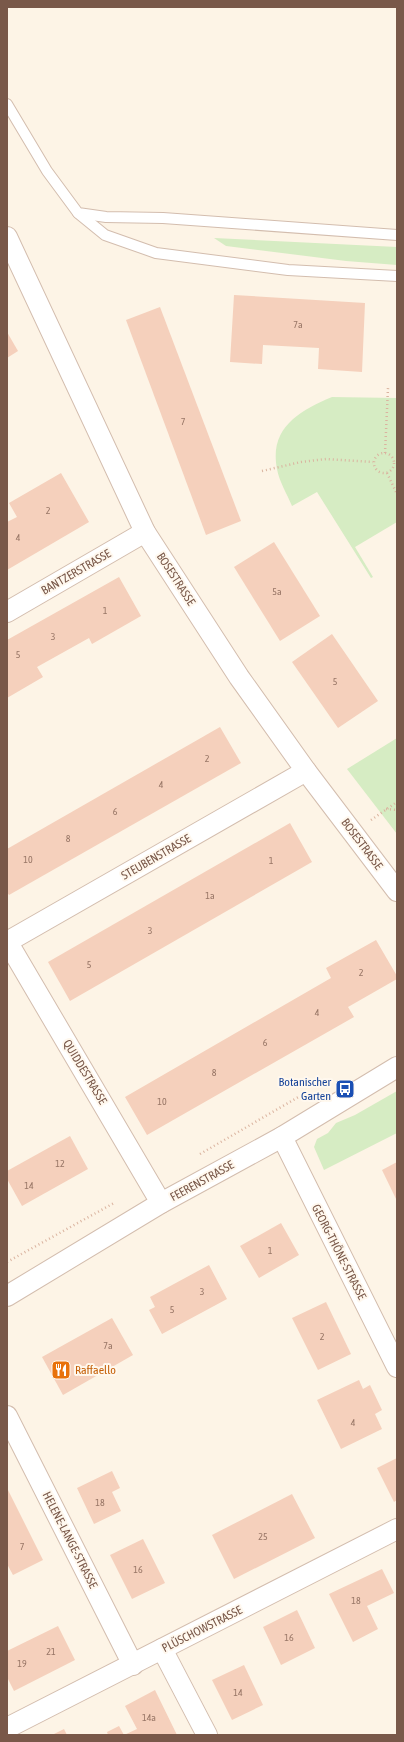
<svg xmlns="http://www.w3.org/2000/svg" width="404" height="1742" font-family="'Asap Condensed',sans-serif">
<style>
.green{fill:#d6ecc3}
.building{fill:#f5d0bc}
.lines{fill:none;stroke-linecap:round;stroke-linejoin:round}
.service-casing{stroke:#d3bdae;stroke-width:12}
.minor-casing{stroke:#d3bdae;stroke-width:22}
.path{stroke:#dab39f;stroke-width:2.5;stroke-dasharray:1 3;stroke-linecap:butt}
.service{stroke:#fff;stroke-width:10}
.minor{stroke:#fff;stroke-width:20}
.labels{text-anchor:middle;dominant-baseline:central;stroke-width:4;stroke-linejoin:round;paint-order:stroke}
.number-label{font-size:10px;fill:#987666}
.street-label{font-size:12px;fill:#795849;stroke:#fff8ee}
.transit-label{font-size:12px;fill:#164399;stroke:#fff8ee;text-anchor:end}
.food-label{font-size:12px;fill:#c56008;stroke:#fff8ee;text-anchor:start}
</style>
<rect width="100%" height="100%" fill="#fdf4e6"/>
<g class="green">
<path d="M 214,238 L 397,247 L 397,265 L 346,261 L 226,246 Z"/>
<path d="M 332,397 L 397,398 L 397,522 L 355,547 L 373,577 L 371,578 L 317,492 L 292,506 C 287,494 279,481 277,469 C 269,428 299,411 332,397 Z"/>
<path d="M 397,738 L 397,834 L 347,769 Z"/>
<path d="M 397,1091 L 397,1133 L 324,1170 L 314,1147 L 317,1139 L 328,1133 L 336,1123 L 355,1115 Z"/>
</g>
<g class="building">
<path d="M 234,295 L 365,303 L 362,372 L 318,369 L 319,348 L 263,345 L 262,364 L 230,362 Z"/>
<path d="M 160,307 L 241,521 L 206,535 L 126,320 Z"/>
<path d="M 7,332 L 18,351 L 7,358 Z"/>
<path d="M 61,473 L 89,522 L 7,570 L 7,522 L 17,517 L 9,503 Z"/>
<path d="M 274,542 L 320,616 L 280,641 L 234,567 Z"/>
<path d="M 119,577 L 141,616 L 92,644 L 89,638 L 37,667 L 43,677 L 7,698 L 7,640 Z"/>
<path d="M 332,634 L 378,701 L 338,728 L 292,662 Z"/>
<path d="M 220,727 L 241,763 L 9,895 L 7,892 L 7,849 Z"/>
<path d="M 290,823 L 312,862 L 70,1001 L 48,962 Z"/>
<path d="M 376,940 L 397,976 L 397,979 L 348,1007 L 354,1017 L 147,1135 L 125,1097 L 331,978 L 326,968 Z"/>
<path d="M 70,1136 L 88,1169 L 22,1206 L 7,1179 L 7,1171 Z"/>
<path d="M 397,1162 L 397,1201 L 382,1170 Z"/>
<path d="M 281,1223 L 299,1255 L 259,1278 L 240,1246 Z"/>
<path d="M 209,1265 L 227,1299 L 162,1334 L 149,1310 L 155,1307 L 150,1297 Z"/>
<path d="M 326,1302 L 351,1354 L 318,1370 L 292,1318 Z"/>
<path d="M 112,1318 L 133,1355 L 63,1395 L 42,1357 Z"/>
<path d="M 359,1380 L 363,1389 L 370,1385 L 382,1410 L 375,1414 L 382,1429 L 341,1449 L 317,1400 Z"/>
<path d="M 397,1458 L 397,1500 L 394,1502 L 377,1468 Z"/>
<path d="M 112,1471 L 120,1488 L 112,1492 L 121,1511 L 94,1524 L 77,1488 Z"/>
<path d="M 7,1488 L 43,1560 L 13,1575 L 7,1564 Z"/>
<path d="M 292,1494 L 315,1538 L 234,1579 L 212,1535 Z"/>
<path d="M 143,1539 L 165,1583 L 132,1599 L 110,1555 Z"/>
<path d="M 382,1569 L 394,1593 L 367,1606 L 378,1629 L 353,1642 L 329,1594 Z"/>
<path d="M 297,1610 L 315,1648 L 281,1665 L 263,1627 Z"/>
<path d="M 58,1626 L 75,1660 L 14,1691 L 7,1677 L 7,1651 Z"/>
<path d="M 244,1665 L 263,1705 L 232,1720 L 212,1680 Z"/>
<path d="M 155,1690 L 177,1735 L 124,1735 L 137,1729 L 125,1706 Z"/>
<path d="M 119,1726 L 124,1735 L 108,1735 L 107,1732 Z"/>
<path d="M 64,1729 L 67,1735 L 52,1735 Z"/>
</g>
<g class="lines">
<g class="service-casing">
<g id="service">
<path d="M 7,104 L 47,171 L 78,213 L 106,217 L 163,218 L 397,235"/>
<path d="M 78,213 L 105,235 L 156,253 L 288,270 L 397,276"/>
</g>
</g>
<g class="minor-casing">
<g id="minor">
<path d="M 7,237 L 145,532 L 239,677 L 306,771 L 397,891"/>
<path d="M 7,612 L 145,532"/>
<path d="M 7,941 L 161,1203"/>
<path d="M 7,942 L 306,771"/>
<path d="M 282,1137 L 397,1367"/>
<path d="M 7,1296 L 161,1203 L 282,1137 L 397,1067"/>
<path d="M 7,1416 L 133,1665"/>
<path d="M 162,1649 L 207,1735"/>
<path d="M 7,1728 L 397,1529"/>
</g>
</g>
<g class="path">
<circle cx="384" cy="463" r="10"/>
<path d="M 385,453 L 388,388"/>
<path d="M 262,471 L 301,462 L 326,459 L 373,462"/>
<path d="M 387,473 L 397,494"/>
<path d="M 386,809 L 397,810"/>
<path d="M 371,820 L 397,802"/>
<path d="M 200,1154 L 302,1095 L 307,1093"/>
<path d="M 7,1262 L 114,1203"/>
</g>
<use href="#service" class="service"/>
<use href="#minor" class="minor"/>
</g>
<defs>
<g id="bus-square" transform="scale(1)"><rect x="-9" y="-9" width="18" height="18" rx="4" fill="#1a4fb4" stroke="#fff8ee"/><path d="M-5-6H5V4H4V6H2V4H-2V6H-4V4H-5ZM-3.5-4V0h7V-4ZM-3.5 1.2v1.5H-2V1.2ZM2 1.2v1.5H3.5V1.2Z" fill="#fff"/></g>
<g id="restaurant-square" transform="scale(1)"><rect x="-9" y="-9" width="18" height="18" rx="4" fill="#e8710a" stroke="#fff8ee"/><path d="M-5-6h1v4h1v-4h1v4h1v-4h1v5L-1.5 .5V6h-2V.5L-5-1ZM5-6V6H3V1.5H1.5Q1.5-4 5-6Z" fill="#fff"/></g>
</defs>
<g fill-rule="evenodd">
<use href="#bus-square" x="345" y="1089"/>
<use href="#restaurant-square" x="61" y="1370"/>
</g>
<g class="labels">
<g class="number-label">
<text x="298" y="324">7a</text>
<text x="183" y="421">7</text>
<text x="48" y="510">2</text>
<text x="18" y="537">4</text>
<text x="277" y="591">5a</text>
<text x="105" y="610">1</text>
<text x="53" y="636">3</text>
<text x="18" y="654">5</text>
<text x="335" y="681">5</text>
<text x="207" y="758">2</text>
<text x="161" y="784">4</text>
<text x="115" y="811">6</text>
<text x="68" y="838">8</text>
<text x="28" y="859">10</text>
<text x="271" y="860">1</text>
<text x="210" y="895">1a</text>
<text x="150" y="930">3</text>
<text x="89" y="964">5</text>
<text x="361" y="972">2</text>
<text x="317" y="1012">4</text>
<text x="265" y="1042">6</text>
<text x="214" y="1072">8</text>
<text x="162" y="1101">10</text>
<text x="60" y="1163">12</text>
<text x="29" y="1185">14</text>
<text x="270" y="1250">1</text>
<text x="202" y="1291">3</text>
<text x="172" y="1309">5</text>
<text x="322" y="1336">2</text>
<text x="108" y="1345">7a</text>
<text x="353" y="1422">4</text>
<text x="100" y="1502">18</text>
<text x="263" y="1536">25</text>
<text x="22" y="1546">7</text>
<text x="138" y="1569">16</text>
<text x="356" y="1600">18</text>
<text x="289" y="1637">16</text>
<text x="51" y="1651">21</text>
<text x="22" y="1663">19</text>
<text x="238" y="1692">14</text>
<text x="149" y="1717">14a</text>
</g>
<g class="street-label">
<text transform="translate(76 572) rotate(-30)">BANTZERSTRASSE</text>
<text transform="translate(176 579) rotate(57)">BOSESTRASSE</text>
<text transform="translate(362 844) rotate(53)">BOSESTRASSE</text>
<text transform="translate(156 857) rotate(-30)">STEUBENSTRASSE</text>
<text transform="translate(85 1072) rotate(59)">QUIDDESTRASSE</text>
<text transform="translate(202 1181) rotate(-29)">FEERENSTRASSE</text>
<text transform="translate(339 1252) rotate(63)">GEORG-THÖNE-STRASSE</text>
<text transform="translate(70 1540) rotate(63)">HELENE-LANGE-STRASSE</text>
<text transform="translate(202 1629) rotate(-27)">PLÜSCHOWSTRASSE</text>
</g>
<g class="transit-label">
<text x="331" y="1082">Botanischer<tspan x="331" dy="14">Garten</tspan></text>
</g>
<g class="food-label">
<text x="75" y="1370">Raffaello</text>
</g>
</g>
<rect width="404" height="1742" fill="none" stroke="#795849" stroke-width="16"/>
</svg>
